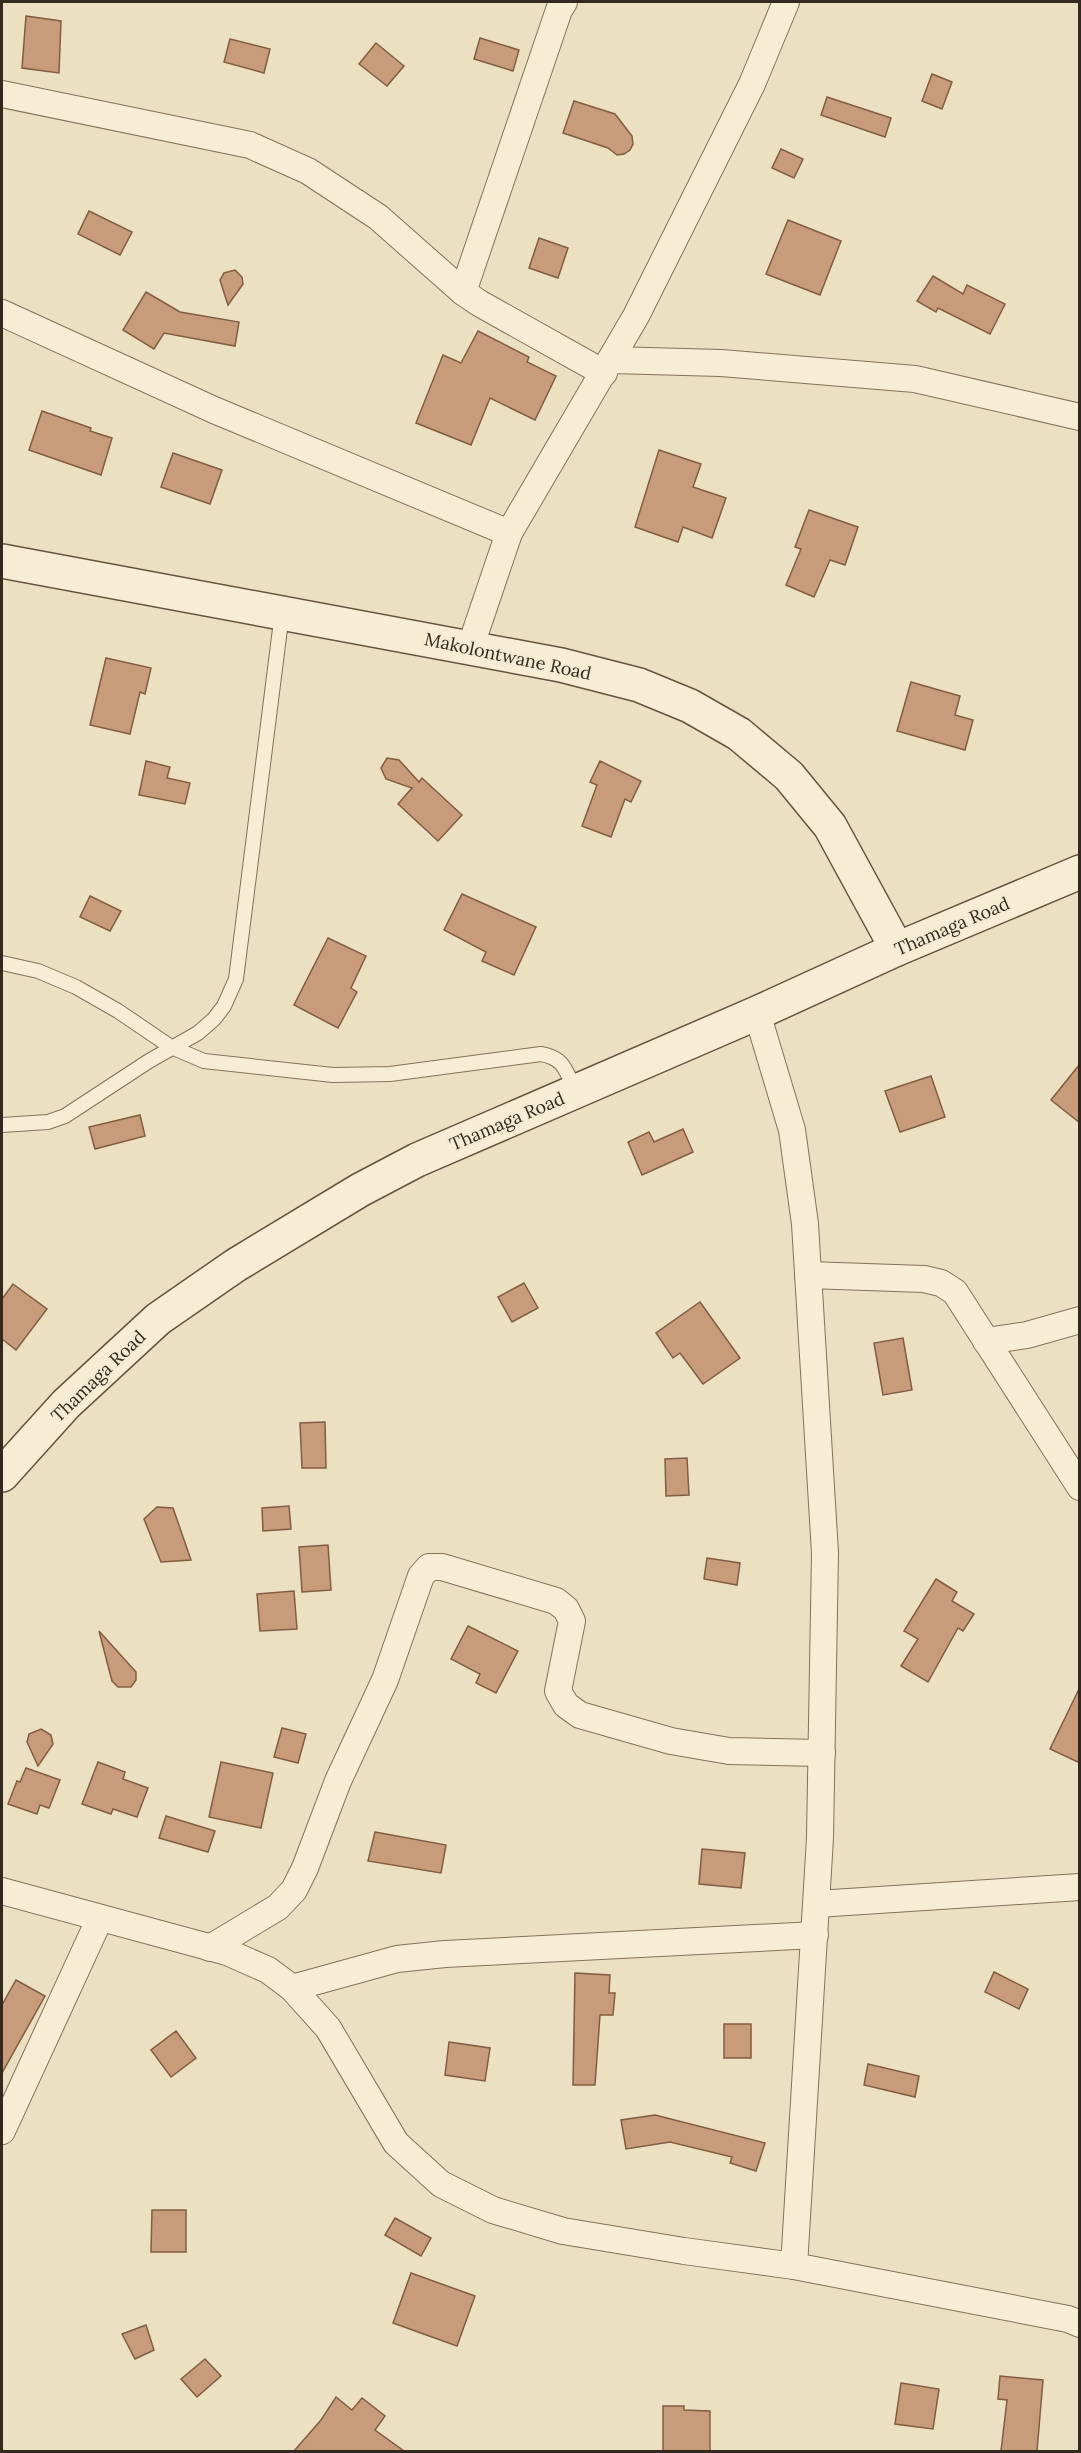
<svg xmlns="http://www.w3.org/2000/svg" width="1081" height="2453" font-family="Lora,serif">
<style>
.building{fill:#c89c7a;stroke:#825d41;stroke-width:1.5}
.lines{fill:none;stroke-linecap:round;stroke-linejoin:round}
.service-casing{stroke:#84725a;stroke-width:16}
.minor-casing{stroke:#84725a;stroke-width:28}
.secondary-casing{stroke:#66533d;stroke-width:36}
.service{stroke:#f7edd4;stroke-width:14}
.minor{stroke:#f7edd4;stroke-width:26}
.secondary{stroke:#f7edd4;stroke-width:33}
.labels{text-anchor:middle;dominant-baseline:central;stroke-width:4.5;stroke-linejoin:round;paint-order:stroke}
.street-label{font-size:18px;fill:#34291e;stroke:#f3ead1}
</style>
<rect width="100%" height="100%" fill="#ebe0c2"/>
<g class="building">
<path d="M 26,16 L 61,21 L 59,73 L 22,68 Z"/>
<path d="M 480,38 L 519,50 L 513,71 L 474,59 Z"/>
<path d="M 230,39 L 270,49 L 264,73 L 224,62 Z"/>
<path d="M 376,43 L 404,66 L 387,86 L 359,64 Z"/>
<path d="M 932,74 L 952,82 L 942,109 L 922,101 Z"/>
<path d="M 827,97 L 891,118 L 885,137 L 821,115 Z"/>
<path d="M 574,101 L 615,114 L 632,136 L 633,144 L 630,150 L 624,154 L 617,155 L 608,148 L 563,133 Z"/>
<path d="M 781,149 L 803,159 L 794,178 L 772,168 Z"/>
<path d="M 89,211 L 132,232 L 120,255 L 78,234 Z"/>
<path d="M 788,220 L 841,241 L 820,295 L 766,274 Z"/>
<path d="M 539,238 L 568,248 L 558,278 L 529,268 Z"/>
<path d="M 235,270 L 242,277 L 243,284 L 228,305 L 220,280 L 224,273 Z"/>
<path d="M 933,276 L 963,294 L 967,285 L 1005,304 L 990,334 L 938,308 L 936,312 L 917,301 Z"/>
<path d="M 146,292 L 180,312 L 239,322 L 235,346 L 164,333 L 154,349 L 123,330 Z"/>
<path d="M 478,331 L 529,357 L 527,362 L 556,376 L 535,420 L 490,398 L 471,445 L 416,423 L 443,355 L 461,363 Z"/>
<path d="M 42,411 L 91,428 L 90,431 L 112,438 L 101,475 L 29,450 Z"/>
<path d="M 659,450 L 701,464 L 693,487 L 726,498 L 712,538 L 683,527 L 678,542 L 635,527 Z"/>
<path d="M 173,453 L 222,470 L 210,504 L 161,487 Z"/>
<path d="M 809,510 L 858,527 L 845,565 L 830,560 L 814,597 L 786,585 L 801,549 L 795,547 Z"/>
<path d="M 106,658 L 151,668 L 145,694 L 140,692 L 130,734 L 90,725 Z"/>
<path d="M 911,682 L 960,696 L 955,715 L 973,720 L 965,750 L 897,731 Z"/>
<path d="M 387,758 L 399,760 L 419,782 L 422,778 L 462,815 L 438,841 L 398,804 L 412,788 L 386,779 L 381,768 Z"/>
<path d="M 146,761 L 170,767 L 167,778 L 190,783 L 185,804 L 139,795 Z"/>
<path d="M 600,761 L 641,781 L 631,802 L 625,799 L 611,837 L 582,826 L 597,785 L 590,782 Z"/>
<path d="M 462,894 L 536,927 L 514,975 L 482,961 L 486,952 L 444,930 Z"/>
<path d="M 90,896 L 121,911 L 110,931 L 80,917 Z"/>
<path d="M 328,938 L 366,956 L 351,988 L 357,992 L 338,1028 L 294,1005 Z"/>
<path d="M 1080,1064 L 1080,1123 L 1051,1100 Z"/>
<path d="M 931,1076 L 945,1117 L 900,1132 L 885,1091 Z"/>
<path d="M 140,1115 L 145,1136 L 95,1149 L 89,1127 Z"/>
<path d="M 683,1129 L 693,1152 L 642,1175 L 628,1142 L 649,1132 L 654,1142 Z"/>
<path d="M 524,1283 L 538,1308 L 512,1322 L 498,1297 Z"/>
<path d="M 13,1284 L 47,1309 L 16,1350 L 2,1339 L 2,1299 Z"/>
<path d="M 700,1302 L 740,1358 L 703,1384 L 680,1353 L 673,1358 L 656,1333 Z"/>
<path d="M 903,1338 L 912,1390 L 883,1395 L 874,1343 Z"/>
<path d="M 325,1422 L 326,1468 L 302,1468 L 300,1423 Z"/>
<path d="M 687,1458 L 689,1495 L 666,1496 L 665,1459 Z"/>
<path d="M 289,1506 L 291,1529 L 263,1531 L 262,1508 Z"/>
<path d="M 157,1507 L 173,1508 L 191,1560 L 161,1562 L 144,1519 Z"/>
<path d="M 328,1545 L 331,1590 L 302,1592 L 299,1547 Z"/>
<path d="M 707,1558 L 740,1563 L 737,1585 L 704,1579 Z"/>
<path d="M 936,1579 L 957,1592 L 952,1601 L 974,1614 L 963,1631 L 958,1628 L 928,1682 L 901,1666 L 918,1639 L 904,1631 Z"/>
<path d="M 294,1591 L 297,1629 L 260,1631 L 257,1594 Z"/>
<path d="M 468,1626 L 518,1651 L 496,1693 L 476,1683 L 480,1674 L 451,1659 Z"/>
<path d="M 99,1631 L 136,1672 L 136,1680 L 131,1687 L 118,1687 L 112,1681 Z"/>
<path d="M 1080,1687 L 1080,1763 L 1050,1749 Z"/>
<path d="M 282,1728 L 306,1734 L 298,1763 L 274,1757 Z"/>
<path d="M 41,1729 L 51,1735 L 53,1744 L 38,1766 L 27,1742 L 29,1734 Z"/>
<path d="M 98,1762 L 125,1772 L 123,1779 L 148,1788 L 137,1817 L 113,1809 L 111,1814 L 82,1804 Z"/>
<path d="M 221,1762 L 273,1773 L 261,1828 L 209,1817 Z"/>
<path d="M 26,1768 L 60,1780 L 49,1808 L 40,1805 L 37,1814 L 8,1804 L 17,1781 L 20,1782 Z"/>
<path d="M 166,1816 L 215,1831 L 208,1852 L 159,1838 Z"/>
<path d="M 375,1832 L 446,1845 L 441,1873 L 368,1861 Z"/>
<path d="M 702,1849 L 745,1853 L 741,1888 L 699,1884 Z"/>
<path d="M 994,1972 L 1028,1989 L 1019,2009 L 985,1992 Z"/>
<path d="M 575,1973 L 610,1975 L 609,1993 L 615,1993 L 613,2015 L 600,2015 L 595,2085 L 573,2085 Z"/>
<path d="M 16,1980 L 45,1996 L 2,2073 L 2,2005 Z"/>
<rect x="724" y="2024" width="27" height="34"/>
<path d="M 176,2031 L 196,2058 L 171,2077 L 151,2050 Z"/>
<path d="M 449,2042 L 490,2048 L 485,2081 L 445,2075 Z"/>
<path d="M 868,2064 L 919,2076 L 915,2097 L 864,2085 Z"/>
<path d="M 655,2115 L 765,2143 L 756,2171 L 730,2163 L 732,2157 L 670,2142 L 626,2149 L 621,2120 Z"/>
<path d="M 152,2210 L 186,2210 L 186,2252 L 151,2252 Z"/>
<path d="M 395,2218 L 431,2238 L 421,2256 L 385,2235 Z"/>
<path d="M 411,2273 L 475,2296 L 457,2346 L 393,2323 Z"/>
<path d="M 146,2325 L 154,2350 L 135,2359 L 122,2334 Z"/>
<path d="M 205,2359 L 221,2376 L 197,2397 L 181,2379 Z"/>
<path d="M 1000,2376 L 1043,2380 L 1037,2451 L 1001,2451 L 1007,2400 L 998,2399 Z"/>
<path d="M 901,2383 L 939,2389 L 933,2429 L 895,2424 Z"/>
<path d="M 336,2397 L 352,2410 L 362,2398 L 385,2416 L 375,2430 L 404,2451 L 294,2451 L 321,2420 Z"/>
<path d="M 663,2406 L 684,2406 L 684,2410 L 710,2411 L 710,2451 L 663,2451 Z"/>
</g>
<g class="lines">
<g class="service-casing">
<g id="service">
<path d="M 2,963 L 38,971 L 76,987 L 118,1011 L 171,1047 L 204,1061 L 333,1075 L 390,1074 L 541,1054 C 565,1058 566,1072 576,1092"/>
<path d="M 2,1125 L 48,1122 L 65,1116 L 149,1061 L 198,1033 L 214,1019 L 224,1006 L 236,979 L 282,613"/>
</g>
</g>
<g class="minor-casing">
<g id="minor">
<path d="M 2,94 L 250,145 L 308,171 L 378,217 L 463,292 L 479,303 L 604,373"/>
<path d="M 463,292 L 559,10 L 564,2"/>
<path d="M 2,313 L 214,410 L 509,533"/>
<path d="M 611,360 L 721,363 L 915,379 L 1080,417"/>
<path d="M 470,648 L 509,533 L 636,316 L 752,84 L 786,2"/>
<path d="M 757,1013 L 792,1130 L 805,1224 L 825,1553 L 820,1838 L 794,2266"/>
<path d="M 808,1275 L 924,1279 L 941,1283 L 955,1292 L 1080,1487"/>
<path d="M 986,1341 L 1027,1335 L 1080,1320"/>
<path d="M 2,1891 L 227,1952 L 268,1970 L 292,1988 L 328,2028 L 396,2143 L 441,2184 L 493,2210 L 563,2231 L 684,2251 L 794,2266 L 1068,2319 L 1080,2324"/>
<path d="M 817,1904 L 1080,1887"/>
<path d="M 210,1948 L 278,1907 L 294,1890 L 305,1868 L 338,1781 L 385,1680 L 421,1576 L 429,1567 L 442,1567 L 556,1601 L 566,1609 L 572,1621 L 558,1691 L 566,1705 L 580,1715 L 671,1741 L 729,1751 L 822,1753"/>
<path d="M 292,1988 L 397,1959 L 445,1954 L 815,1935"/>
<path d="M 2,2131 L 100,1918"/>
</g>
</g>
<g class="secondary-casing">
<g id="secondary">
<path d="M 2,561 L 561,665 L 639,685 L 690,706 L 739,734 L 789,776 L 830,826 L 897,949"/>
<path d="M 2,1475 L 66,1404 L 158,1319 L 236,1265 L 360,1190 L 417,1160 L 757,1013 L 897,949 L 1080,872"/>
</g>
</g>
<use href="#service" class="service"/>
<use href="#minor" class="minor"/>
<use href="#secondary" class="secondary"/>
</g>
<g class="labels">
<g class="street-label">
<text transform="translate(508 656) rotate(12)">Makolontwane Road</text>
<text transform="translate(952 926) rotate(-23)">Thamaga Road</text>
<text transform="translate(507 1121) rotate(-23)">Thamaga Road</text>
<text transform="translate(98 1376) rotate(-44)">Thamaga Road</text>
</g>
</g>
<rect width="1081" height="2453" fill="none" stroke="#34291e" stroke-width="6"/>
</svg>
